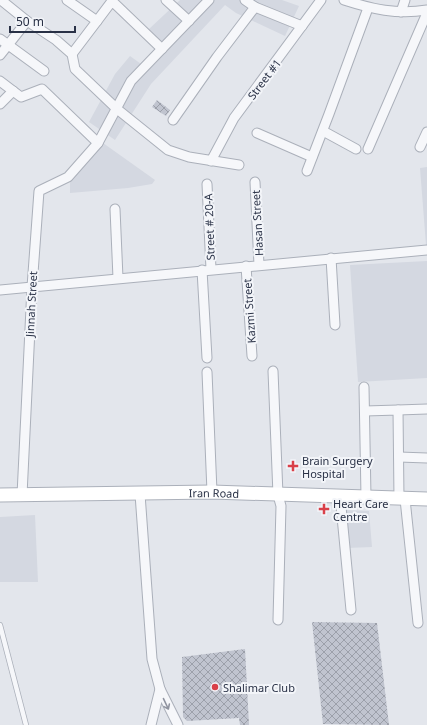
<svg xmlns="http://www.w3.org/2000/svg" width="427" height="725" font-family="'Noto Sans',sans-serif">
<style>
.built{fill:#d4d8e1}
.building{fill:url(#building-cross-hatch)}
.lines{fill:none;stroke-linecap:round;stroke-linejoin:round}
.lane-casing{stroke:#abb0ba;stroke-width:6}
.street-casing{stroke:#abb0ba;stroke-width:11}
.secondary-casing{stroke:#abb0ba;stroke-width:15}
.lane{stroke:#f6f7fa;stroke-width:4.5}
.street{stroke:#f6f7fa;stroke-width:9}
.secondary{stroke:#fff;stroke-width:13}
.oneway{stroke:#9094a0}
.poi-dot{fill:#d94049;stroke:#f3f5f9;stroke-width:1.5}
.labels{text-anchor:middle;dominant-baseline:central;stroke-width:4;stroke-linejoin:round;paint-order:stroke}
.street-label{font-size:11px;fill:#293146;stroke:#f3f5f9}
.poi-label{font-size:11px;fill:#293146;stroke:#f3f5f9;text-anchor:start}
</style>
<defs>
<pattern id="building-cross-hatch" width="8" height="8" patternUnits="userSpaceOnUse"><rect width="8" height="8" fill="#c0c4cf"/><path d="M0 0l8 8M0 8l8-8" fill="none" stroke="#9ca0aa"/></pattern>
</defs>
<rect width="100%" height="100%" fill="#e3e6ec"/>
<g class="built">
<path d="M 180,0 L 282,0 L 299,6 L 285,36 L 236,13 L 225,5 L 151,84 L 115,140 L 89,122 L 115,74 L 130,56 L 148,69 L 167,48 L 149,29 Z"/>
<path d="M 103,143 L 155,180 L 152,184 L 128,188 L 70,193 L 70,180 Z"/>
<path d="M 427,167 L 427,245 L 426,245 L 420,168 Z"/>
<path d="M 427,261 L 427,378 L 358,382 L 350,265 Z"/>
<path d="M 344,510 L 369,511 L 372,547 L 347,548 Z"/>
<path d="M 35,515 L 38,582 L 0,582 L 0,517 Z"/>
</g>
<g class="building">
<path d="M 157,100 L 170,110 L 166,116 L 152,107 Z"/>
<path d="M 312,622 L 377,623 L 389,725 L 323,724 Z"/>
<path d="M 245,649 L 249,725 L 240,725 L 239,718 L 187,721 L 183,717 L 182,657 Z"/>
</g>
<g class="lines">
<g class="lane-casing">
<path id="lane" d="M 0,625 L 26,725"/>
</g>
<g class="street-casing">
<g id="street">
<path d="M 1,0 L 27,21 L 56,40 L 72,54 L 75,69 L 117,109 L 168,150 L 189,157 L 239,165"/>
<path d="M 67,0 L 97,21 L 72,54"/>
<path d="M 166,0 L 189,21"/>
<path d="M 245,0 L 255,7 L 302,26"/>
<path d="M 344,0 C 372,9 397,15 427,10"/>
<path d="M 401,12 L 405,0"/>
<path d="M 97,21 L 112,1 L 162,49"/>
<path d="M 0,39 L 44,71"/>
<path d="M 0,55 L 27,21"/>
<path d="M 0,81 L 21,97 L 42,89 L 98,143"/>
<path d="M 0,104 L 13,91"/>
<path d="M 173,120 L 217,57 L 255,7"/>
<path d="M 323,131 L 356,149"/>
<path d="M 257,133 L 312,157"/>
<path d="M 420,147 L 427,132"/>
<path d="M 368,149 L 427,13"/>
<path d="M 211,161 L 234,118 L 321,0"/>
<path d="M 307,171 L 329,114 L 368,8"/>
<path d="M 255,182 L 259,265"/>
<path d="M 207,184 L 211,269"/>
<path d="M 115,209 L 118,278"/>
<path d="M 331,258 L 335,325"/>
<path d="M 246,266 L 252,356"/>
<path d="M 202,270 L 207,358"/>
<path d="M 0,290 L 427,250"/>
<path d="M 273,371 L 278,495 L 281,506 L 278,620"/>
<path d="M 207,372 L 212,492"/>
<path d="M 364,387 L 366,497"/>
<path d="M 398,410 L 427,409"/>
<path d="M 365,411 L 398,410 L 399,499"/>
<path d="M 399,457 L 427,458"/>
<path d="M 140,494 L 152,659 L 160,689"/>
<path d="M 22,495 L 32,287 L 39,191 L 68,177 L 98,143 L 131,81 L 209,0"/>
<path d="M 340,496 L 351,610"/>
<path d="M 405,499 L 418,623"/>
<path d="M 151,725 L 160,689 L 178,725"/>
</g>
</g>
<g class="secondary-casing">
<g id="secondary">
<path id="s1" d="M 0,495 L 212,492 L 427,499"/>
</g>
</g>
<use href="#lane" class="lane"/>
<use href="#street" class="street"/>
<use href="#secondary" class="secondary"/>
</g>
<defs><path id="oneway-shaft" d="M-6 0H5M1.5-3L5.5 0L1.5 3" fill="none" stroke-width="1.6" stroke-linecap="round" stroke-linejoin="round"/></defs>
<use class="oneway" href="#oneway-shaft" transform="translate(166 704) rotate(65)"/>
<g class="poi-dot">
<path d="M291 460h4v4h4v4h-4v4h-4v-4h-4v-4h4z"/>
<path d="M322 503h4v4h4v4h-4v4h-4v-4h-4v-4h4z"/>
<circle cx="215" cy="687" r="4"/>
</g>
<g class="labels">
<g class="street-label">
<text transform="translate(264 79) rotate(-53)">Street #1</text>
<text transform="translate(257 223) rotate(-93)">Hasan Street</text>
<text transform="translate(209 227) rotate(-92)">Street # 20-A</text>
<text transform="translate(31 304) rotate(-87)">Jinnah Street</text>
<text transform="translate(249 311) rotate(-94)">Kazmi Street</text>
<text stroke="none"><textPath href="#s1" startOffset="214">Iran Road</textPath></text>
</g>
<g class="poi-label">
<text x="302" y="460">Brain Surgery<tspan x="302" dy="13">Hospital</tspan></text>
<text x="333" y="503">Heart Care<tspan x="333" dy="13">Centre</tspan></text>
<text x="223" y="687">Shalimar Club</text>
</g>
</g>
<path d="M10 26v6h65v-6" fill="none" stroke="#293146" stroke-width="2"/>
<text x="16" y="26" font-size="12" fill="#293146" stroke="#f3f5f9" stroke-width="3" paint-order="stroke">50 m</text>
</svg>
